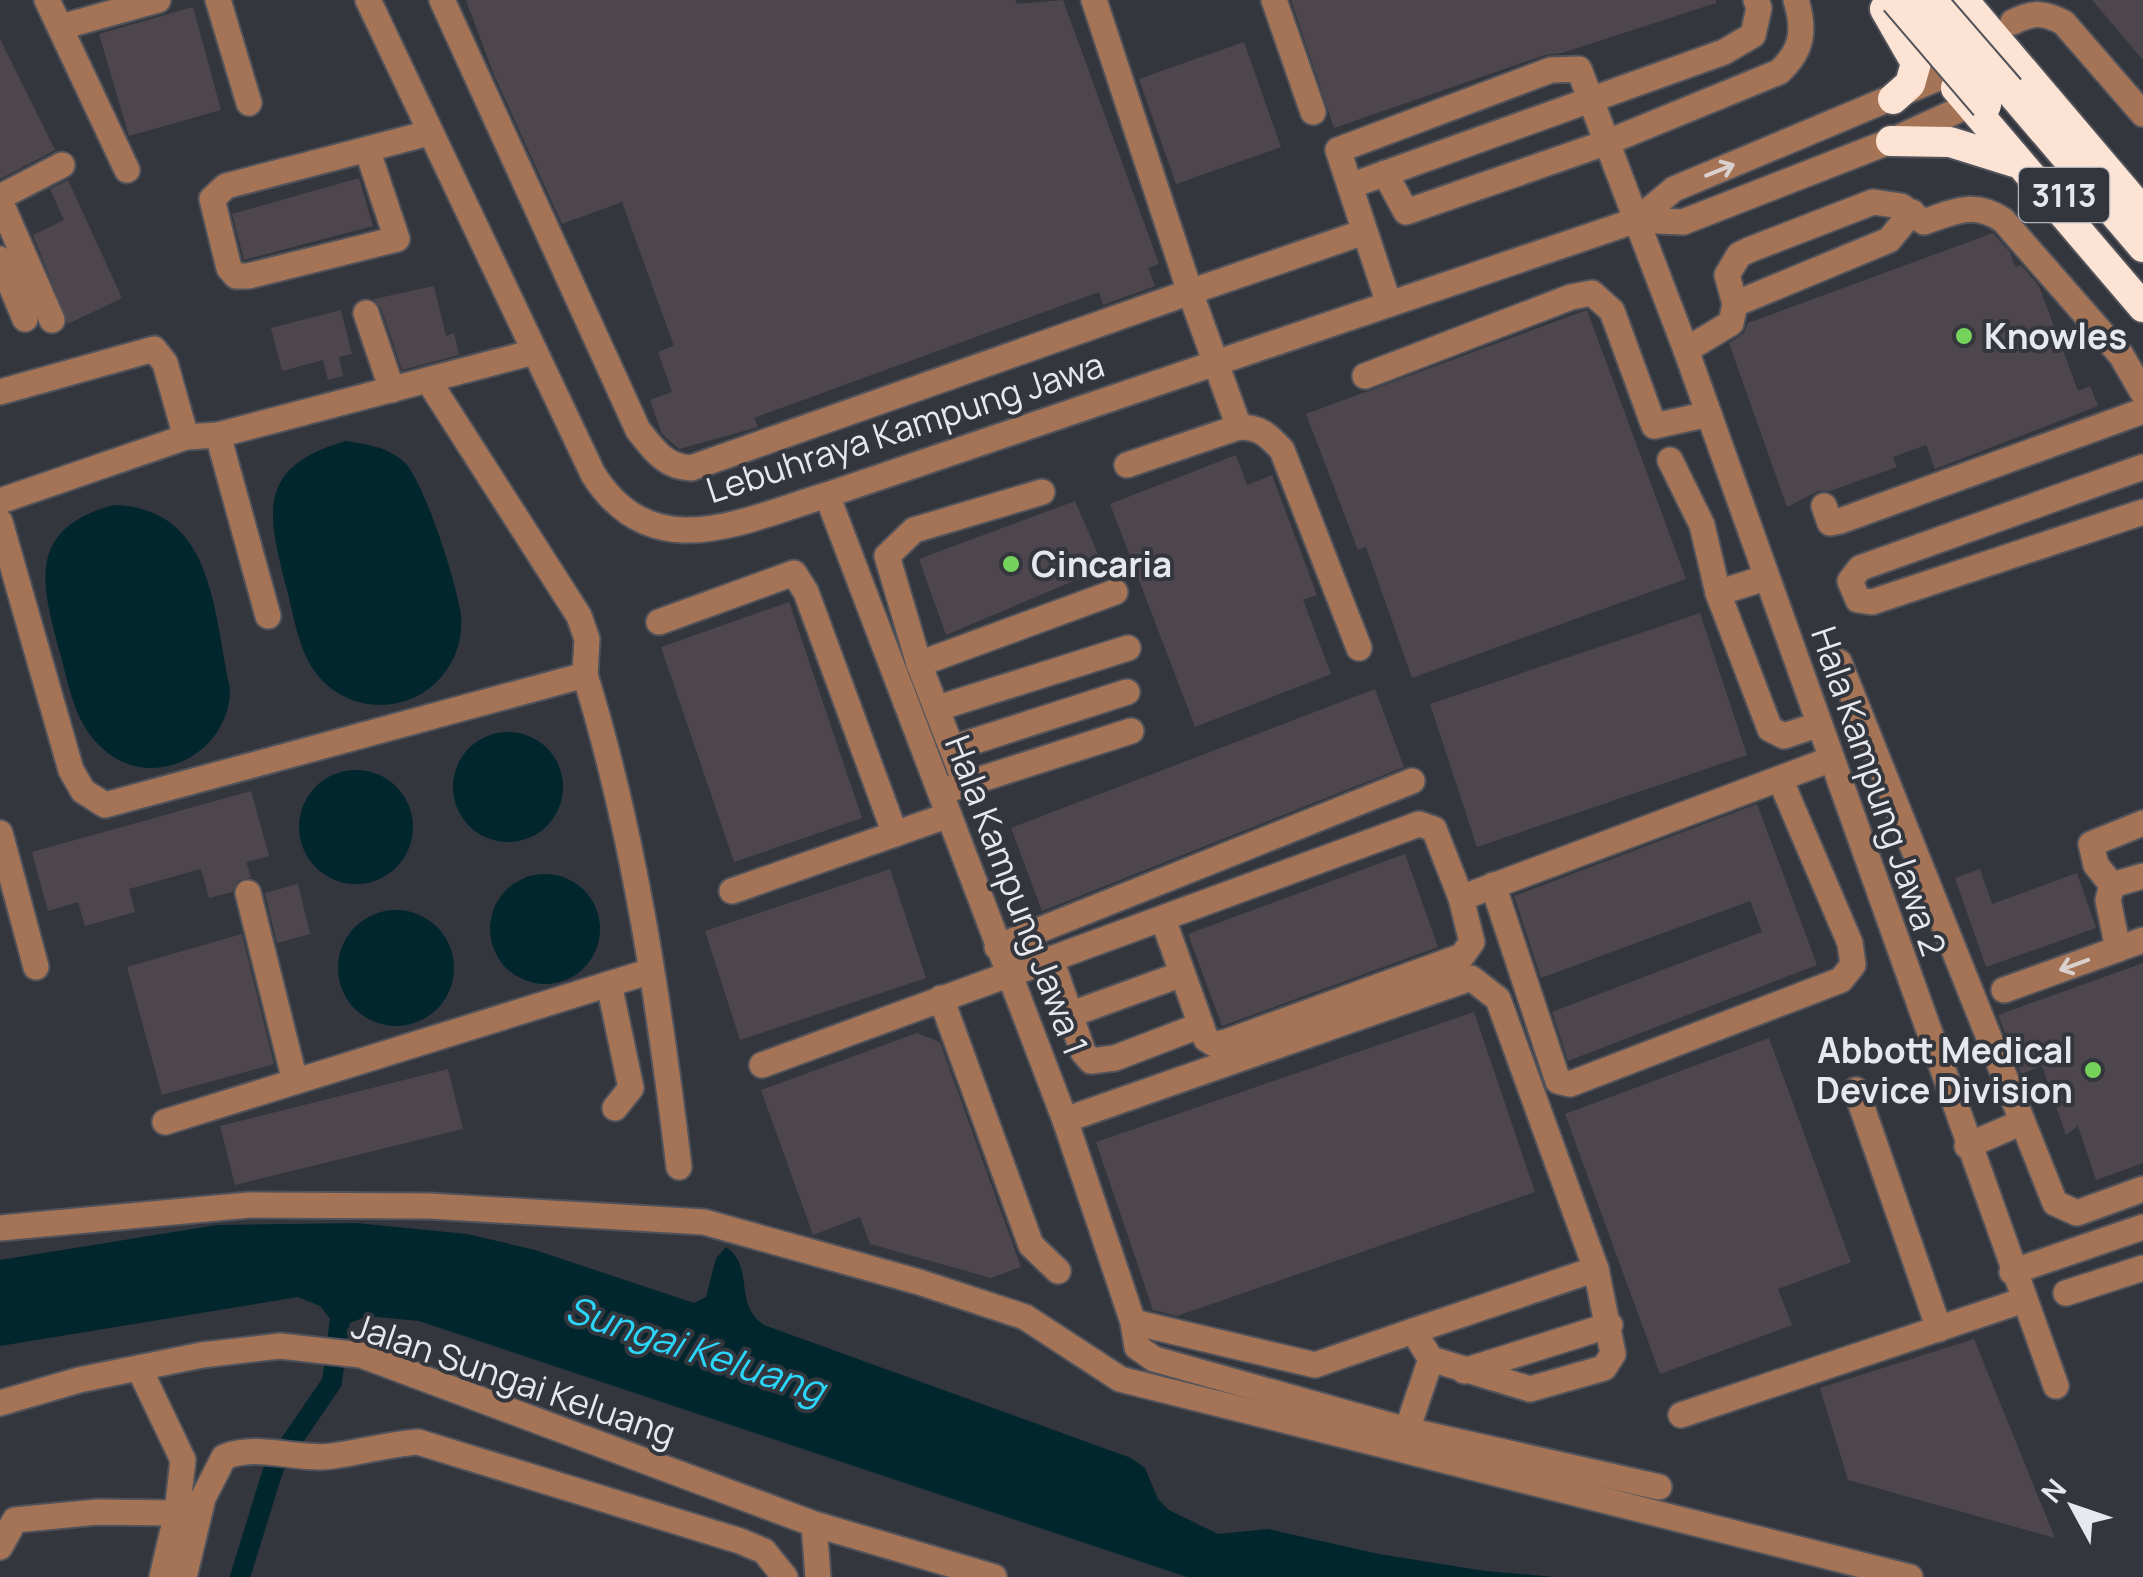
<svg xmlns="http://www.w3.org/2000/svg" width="2143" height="1577" font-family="Manrope,sans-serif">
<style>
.water{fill:#02262e}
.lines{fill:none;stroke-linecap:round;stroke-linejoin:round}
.canal{stroke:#02262e;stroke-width:20}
.building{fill:#4e464d}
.minor-casing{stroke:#51525a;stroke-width:29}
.highway-casing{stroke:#51525a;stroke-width:34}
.minor{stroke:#a57456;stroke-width:25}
.highway{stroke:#fce3d4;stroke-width:30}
.highway-bridge-casing{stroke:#51525a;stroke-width:34;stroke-linecap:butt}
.highway-bridge{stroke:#fce3d4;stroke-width:30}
.oneway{stroke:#dad1cf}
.poi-dot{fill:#75d25a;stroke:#34363e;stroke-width:4}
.labels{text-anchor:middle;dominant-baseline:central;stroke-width:8;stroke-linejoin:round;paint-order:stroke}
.shield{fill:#34363e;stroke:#b1b3b8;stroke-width:2.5}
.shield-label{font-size:32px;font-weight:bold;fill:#e7e8ed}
.poi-label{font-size:35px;font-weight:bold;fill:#e7e8ed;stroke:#34363e;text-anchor:start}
.street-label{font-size:35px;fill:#e7e8ed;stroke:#34363e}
.water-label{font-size:38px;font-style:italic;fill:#2ad6f9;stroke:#34363e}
</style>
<rect width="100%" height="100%" fill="#34363e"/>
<g class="water">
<path d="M 346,441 C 365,444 388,447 403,461 C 424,479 457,585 461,615 C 462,631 460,645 453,659 C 428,711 359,721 320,678 C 300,656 295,622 288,594 C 268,517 253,467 346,441 Z"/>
<path d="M 113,505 C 214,507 213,611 230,688 C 231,754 150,796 100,746 C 75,722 70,690 61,657 C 42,586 24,530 113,505 Z"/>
<circle cx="508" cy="787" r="55"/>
<circle cx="356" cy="827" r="57"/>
<circle cx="545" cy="929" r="55"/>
<circle cx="396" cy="968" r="58"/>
<path d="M 356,1223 L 467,1234 L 535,1250 L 694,1303 L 706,1297 L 716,1258 L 726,1247 C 755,1266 733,1305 764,1325 L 1131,1458 L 1145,1468 L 1158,1499 L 1169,1510 L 1218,1534 L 1268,1529 L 1379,1554 L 1485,1571 L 1555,1577 L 1187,1577 L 419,1321 L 368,1316 L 337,1328 L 320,1306 L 298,1297 L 0,1346 L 0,1260 L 217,1225 Z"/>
</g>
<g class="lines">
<path class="canal" d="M 240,1577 L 274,1467 L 332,1382 L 342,1303"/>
</g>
<g class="building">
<path d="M 466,0 L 1015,0 L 1017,4 L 1063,0 L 1159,264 L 1148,268 L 1155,286 L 1103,305 L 1099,292 L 754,418 L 758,427 L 679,449 L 662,434 L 650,400 L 672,392 L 658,352 L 674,346 L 622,202 L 562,224 L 494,75 Z"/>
<path d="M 1291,0 L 1716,0 L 1716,3 L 1562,53 L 1545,55 L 1334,128 Z"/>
<path d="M 2092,0 L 2143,0 L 2143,60 Z"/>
<path d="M 193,7 L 221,110 L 129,136 L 99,34 Z"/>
<path d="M 0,39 L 55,150 L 0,179 Z"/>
<path d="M 1244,42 L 1281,147 L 1176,184 L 1139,79 Z"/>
<path d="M 359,178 L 373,226 L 244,260 L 232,214 Z"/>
<path d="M 68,180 L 122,298 L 68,324 L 33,235 L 64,220 L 50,189 Z"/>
<path d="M 1993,233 L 2010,252 L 2015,267 L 2021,265 L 2039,286 L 2078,391 L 2090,386 L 2098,406 L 1935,469 L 1926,445 L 1893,457 L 1897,467 L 1830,491 L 1818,491 L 1787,507 L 1729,343 L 1744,333 L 1748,323 Z"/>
<path d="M 434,286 L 446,336 L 454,333 L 459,355 L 402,370 L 381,308 L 374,299 Z"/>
<path d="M 341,310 L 352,354 L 339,357 L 343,376 L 328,380 L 323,360 L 282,371 L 271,328 Z"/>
<path d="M 1587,310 L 1686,579 L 1412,678 L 1366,547 L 1358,550 L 1306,414 Z"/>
<path d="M 1236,455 L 1247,485 L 1272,475 L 1317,595 L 1303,600 L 1331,674 L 1195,727 L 1110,504 Z"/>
<path d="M 1075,501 L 1104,568 L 946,635 L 919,559 Z"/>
<path d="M 789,602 L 862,818 L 734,862 L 661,647 Z"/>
<path d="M 1700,613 L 1747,755 L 1477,847 L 1430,704 Z"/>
<path d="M 1375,689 L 1404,767 L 1042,911 L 1011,828 Z"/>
<path d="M 251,791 L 269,856 L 246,862 L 251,877 L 238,881 L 232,892 L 209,898 L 201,869 L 129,889 L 135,912 L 85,926 L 78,902 L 48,911 L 32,852 Z"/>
<path d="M 1757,804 L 1817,965 L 1568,1061 L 1552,1012 L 1762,932 L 1750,901 L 1541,978 L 1514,896 Z"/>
<path d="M 1405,854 L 1438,947 L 1222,1026 L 1188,934 Z"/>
<path d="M 890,869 L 926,978 L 740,1040 L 705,931 Z"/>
<path d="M 1980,869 L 1992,904 L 2077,873 L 2096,928 L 1986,967 L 1955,878 Z"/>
<path d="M 298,884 L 310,934 L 277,943 L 265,893 Z"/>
<path d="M 242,934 L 274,1064 L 162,1095 L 127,967 Z"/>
<path d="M 2143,963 L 2143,1163 L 2096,1180 L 2078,1126 L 2066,1135 L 2042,1066 L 2021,1074 L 1998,1015 Z"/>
<path d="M 1474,1012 L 1535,1192 L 1177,1316 L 1153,1310 L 1096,1142 Z"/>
<path d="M 917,1033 L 940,1042 L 1021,1267 L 991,1278 L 870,1244 L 860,1217 L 813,1235 L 761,1090 Z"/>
<path d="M 1769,1038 L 1851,1262 L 1778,1289 L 1792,1325 L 1660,1374 L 1565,1114 Z"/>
<path d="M 448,1069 L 463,1129 L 235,1185 L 220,1126 Z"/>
<path d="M 1974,1339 L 2055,1538 L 1848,1480 L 1820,1388 Z"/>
</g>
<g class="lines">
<g class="minor-casing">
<g id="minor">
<path d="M 47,0 L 127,170"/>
<path d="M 218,0 L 249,103"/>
<path d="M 368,0 L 593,474 C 652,568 741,521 827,495 L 1637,220 L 1674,189 L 1974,63"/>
<path d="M 442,0 L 638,430 C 653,449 665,467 691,468 L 1190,292 L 1094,0"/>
<path d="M 1274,0 L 1313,112"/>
<path d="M 2013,22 C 2033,12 2044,12 2064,23 L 2143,114"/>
<path d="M 61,27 L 158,0"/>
<path d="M 367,149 L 397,239 L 248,276 L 236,276 L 229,268 L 212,199 L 226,186 L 429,133"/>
<path d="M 1385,173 L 1406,212 L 1608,142 L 1779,72 C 1803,50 1805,30 1796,0"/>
<path d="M 1350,186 L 1724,52 L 1753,35 L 1759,8 L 1756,0"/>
<path d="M 0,197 L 62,165"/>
<path d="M 0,201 L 52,320"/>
<path d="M 1637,220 L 1683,222 L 1891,141 L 1987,97"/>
<path d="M 0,259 L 25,319"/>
<path d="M 1389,304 L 1338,150 L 1551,70 L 1579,69 L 1686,350 L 2056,1386"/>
<path d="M 1735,304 L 1889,240 L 1912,212"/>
<path d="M 366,313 L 392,390"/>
<path d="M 1686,350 L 1731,323 L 1735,304 L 1727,275 L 1739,255 L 1749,250 L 1873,202 L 1901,206 L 1924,222 C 1955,211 1974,201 2003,220 L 2121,355 L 2143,393"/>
<path d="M 1365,376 L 1571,297 L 1592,293 L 1612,311 L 1654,426 L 1709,414"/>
<path d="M 0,392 L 154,349 L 165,363 L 186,437"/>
<path d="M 1239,427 L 1190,292 L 1364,232"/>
<path d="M 218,435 L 268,616"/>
<path d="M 1670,460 L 1702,525 L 1718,593 L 1765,578"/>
<path d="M 1127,465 L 1239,427 C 1260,427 1268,435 1282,450 L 1359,648"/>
<path d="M 2143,467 L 1860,568 L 1850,581 L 1858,600 L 1872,602 L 2143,512"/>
<path d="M 827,495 L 1065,1120 L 1133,1322 L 1137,1347 L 1154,1359 L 1407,1430 L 1659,1487"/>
<path d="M 0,501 L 186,437 L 218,435 L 534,352"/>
<path d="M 1824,506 L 1830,523 L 1840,521 L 2143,411"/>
<path d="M 0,522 L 71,770 L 83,791 L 105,805 L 585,675 L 587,639 L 579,616 L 428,380"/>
<path d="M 1718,593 L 1770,729 L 1784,736 L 1817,725"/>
<path d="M 659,622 L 794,573 L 806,592 L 895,834"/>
<path d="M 1839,662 L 2055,1203 L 2077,1213 L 2143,1189"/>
<path d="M 919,664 L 1115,592"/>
<path d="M 585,675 C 634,833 659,1002 679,1167"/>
<path d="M 938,708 L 1128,648"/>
<path d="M 953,748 L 1127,692"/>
<path d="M 966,785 L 919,664 L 887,556 L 914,530 L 1042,492"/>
<path d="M 950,789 L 1131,731"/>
<path d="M 0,833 L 36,967"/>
<path d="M 1493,885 L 1558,1081 L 1570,1084 L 1841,980 L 1853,965 L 1850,943 L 1780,779"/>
<path d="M 2112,885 L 2096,865 L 2091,844 L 2143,823"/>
<path d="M 2112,885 L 2108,900 L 2118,949"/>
<path d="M 2112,885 L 2143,876"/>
<path d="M 732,891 L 949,815"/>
<path d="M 248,893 L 295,1081"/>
<path d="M 1163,919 L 1206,1039 L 1214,1044 L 1226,1042 L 1462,956 L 1472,942 L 1461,898 L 1829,760"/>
<path d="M 997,947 L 1412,781"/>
<path d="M 1051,959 L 1083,1052 L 1091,1061 L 1115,1058 L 1201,1025"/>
<path d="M 609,984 L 631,1088 L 615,1108"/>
<path d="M 2004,990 L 2143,940"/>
<path d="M 941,998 L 1031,1245 L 1058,1271"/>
<path d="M 1069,1015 L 1182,974"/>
<path d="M 762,1065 L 1419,824 L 1434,829 L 1461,898"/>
<path d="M 1856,1090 L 1939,1329"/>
<path d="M 1065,1120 L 1471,978 L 1498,999 L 1596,1269 L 1613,1354 L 1604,1368 L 1530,1389 L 1431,1359 L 1413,1331 L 1315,1365 L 1133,1322"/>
<path d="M 165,1122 L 651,971"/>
<path d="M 1967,1146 L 2020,1123"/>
<path d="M 0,1228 L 249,1205 L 430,1206 L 704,1222 L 919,1282 L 1025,1317 L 1120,1379 L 1910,1577"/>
<path d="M 2012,1272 L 2143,1227"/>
<path d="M 2066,1293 L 2143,1268"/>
<path d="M 1413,1331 L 1596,1269"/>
<path d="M 139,1368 L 183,1460 L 177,1513 L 162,1577"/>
<path d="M 1464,1371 L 1610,1325"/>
<path d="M 0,1403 L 79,1380 L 202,1355 L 280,1346 L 361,1355 L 814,1524 L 994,1577"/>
<path d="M 1681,1415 L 2024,1300"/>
<path d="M 1407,1430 L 1431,1359"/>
<path d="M 814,1524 L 818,1577"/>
<path d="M 0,1547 L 15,1520 L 97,1512 L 177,1513"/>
<path d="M 184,1577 L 203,1498 L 224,1457 C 259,1443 297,1461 333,1456 C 362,1452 389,1444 418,1442 L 740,1541 L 764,1551 L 785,1577"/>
</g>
</g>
<g class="highway-casing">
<g id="highway">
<path d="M 1963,0 L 2143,212"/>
<path d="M 1885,9 L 1916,63 L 1910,84 L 1893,99"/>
<path d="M 1956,88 L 2143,307"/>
<path d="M 2009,90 L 2143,247"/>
<path d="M 1891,141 L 1950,142 L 2014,162"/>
</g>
</g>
<use href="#minor" class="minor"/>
<use href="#highway" class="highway"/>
<g class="highway-bridge-casing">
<g id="highway-bridge">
<path d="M 1896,0 L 1986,105"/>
<path d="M 1931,0 L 2009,90"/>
</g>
</g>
<use href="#highway-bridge" class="highway-bridge"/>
</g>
<defs><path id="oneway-shaft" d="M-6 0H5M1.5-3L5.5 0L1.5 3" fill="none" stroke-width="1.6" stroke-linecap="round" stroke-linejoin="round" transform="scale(2.5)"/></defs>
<g class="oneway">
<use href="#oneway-shaft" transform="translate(1720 170) rotate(-22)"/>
<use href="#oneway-shaft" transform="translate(2074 965) rotate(160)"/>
</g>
<g class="poi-dot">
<circle cx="1964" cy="336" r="10"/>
<circle cx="1011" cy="564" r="10"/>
<circle cx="2093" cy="1070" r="10"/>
</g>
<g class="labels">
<rect class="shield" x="2019" y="168" width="90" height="54" rx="8"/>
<g class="shield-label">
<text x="2064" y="195">3113</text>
</g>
<g class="poi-label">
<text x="1984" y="336">Knowles</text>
<text x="1031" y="564">Cincaria</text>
<text x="2073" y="1050" text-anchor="end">Abbott Medical<tspan x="2073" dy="40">Device Division</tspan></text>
</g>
<g class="street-label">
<text transform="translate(905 427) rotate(-18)">Lebuhraya Kampung Jawa</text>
<text transform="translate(1879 791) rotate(71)">Hala Kampung Jawa 2</text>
<text transform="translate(1017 895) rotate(69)">Hala Kampung Jawa 1</text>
<text transform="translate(514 1379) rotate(19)">Jalan Sungai Keluang</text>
</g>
<g class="water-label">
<text transform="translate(696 1348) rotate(18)">Sungai Keluang</text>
</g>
</g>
<g transform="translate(2073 1507) rotate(310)" stroke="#34363e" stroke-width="8" paint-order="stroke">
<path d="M0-8L18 38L0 25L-18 38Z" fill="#e7e8ed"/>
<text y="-15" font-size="28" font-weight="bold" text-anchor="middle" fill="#e7e8ed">N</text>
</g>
</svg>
